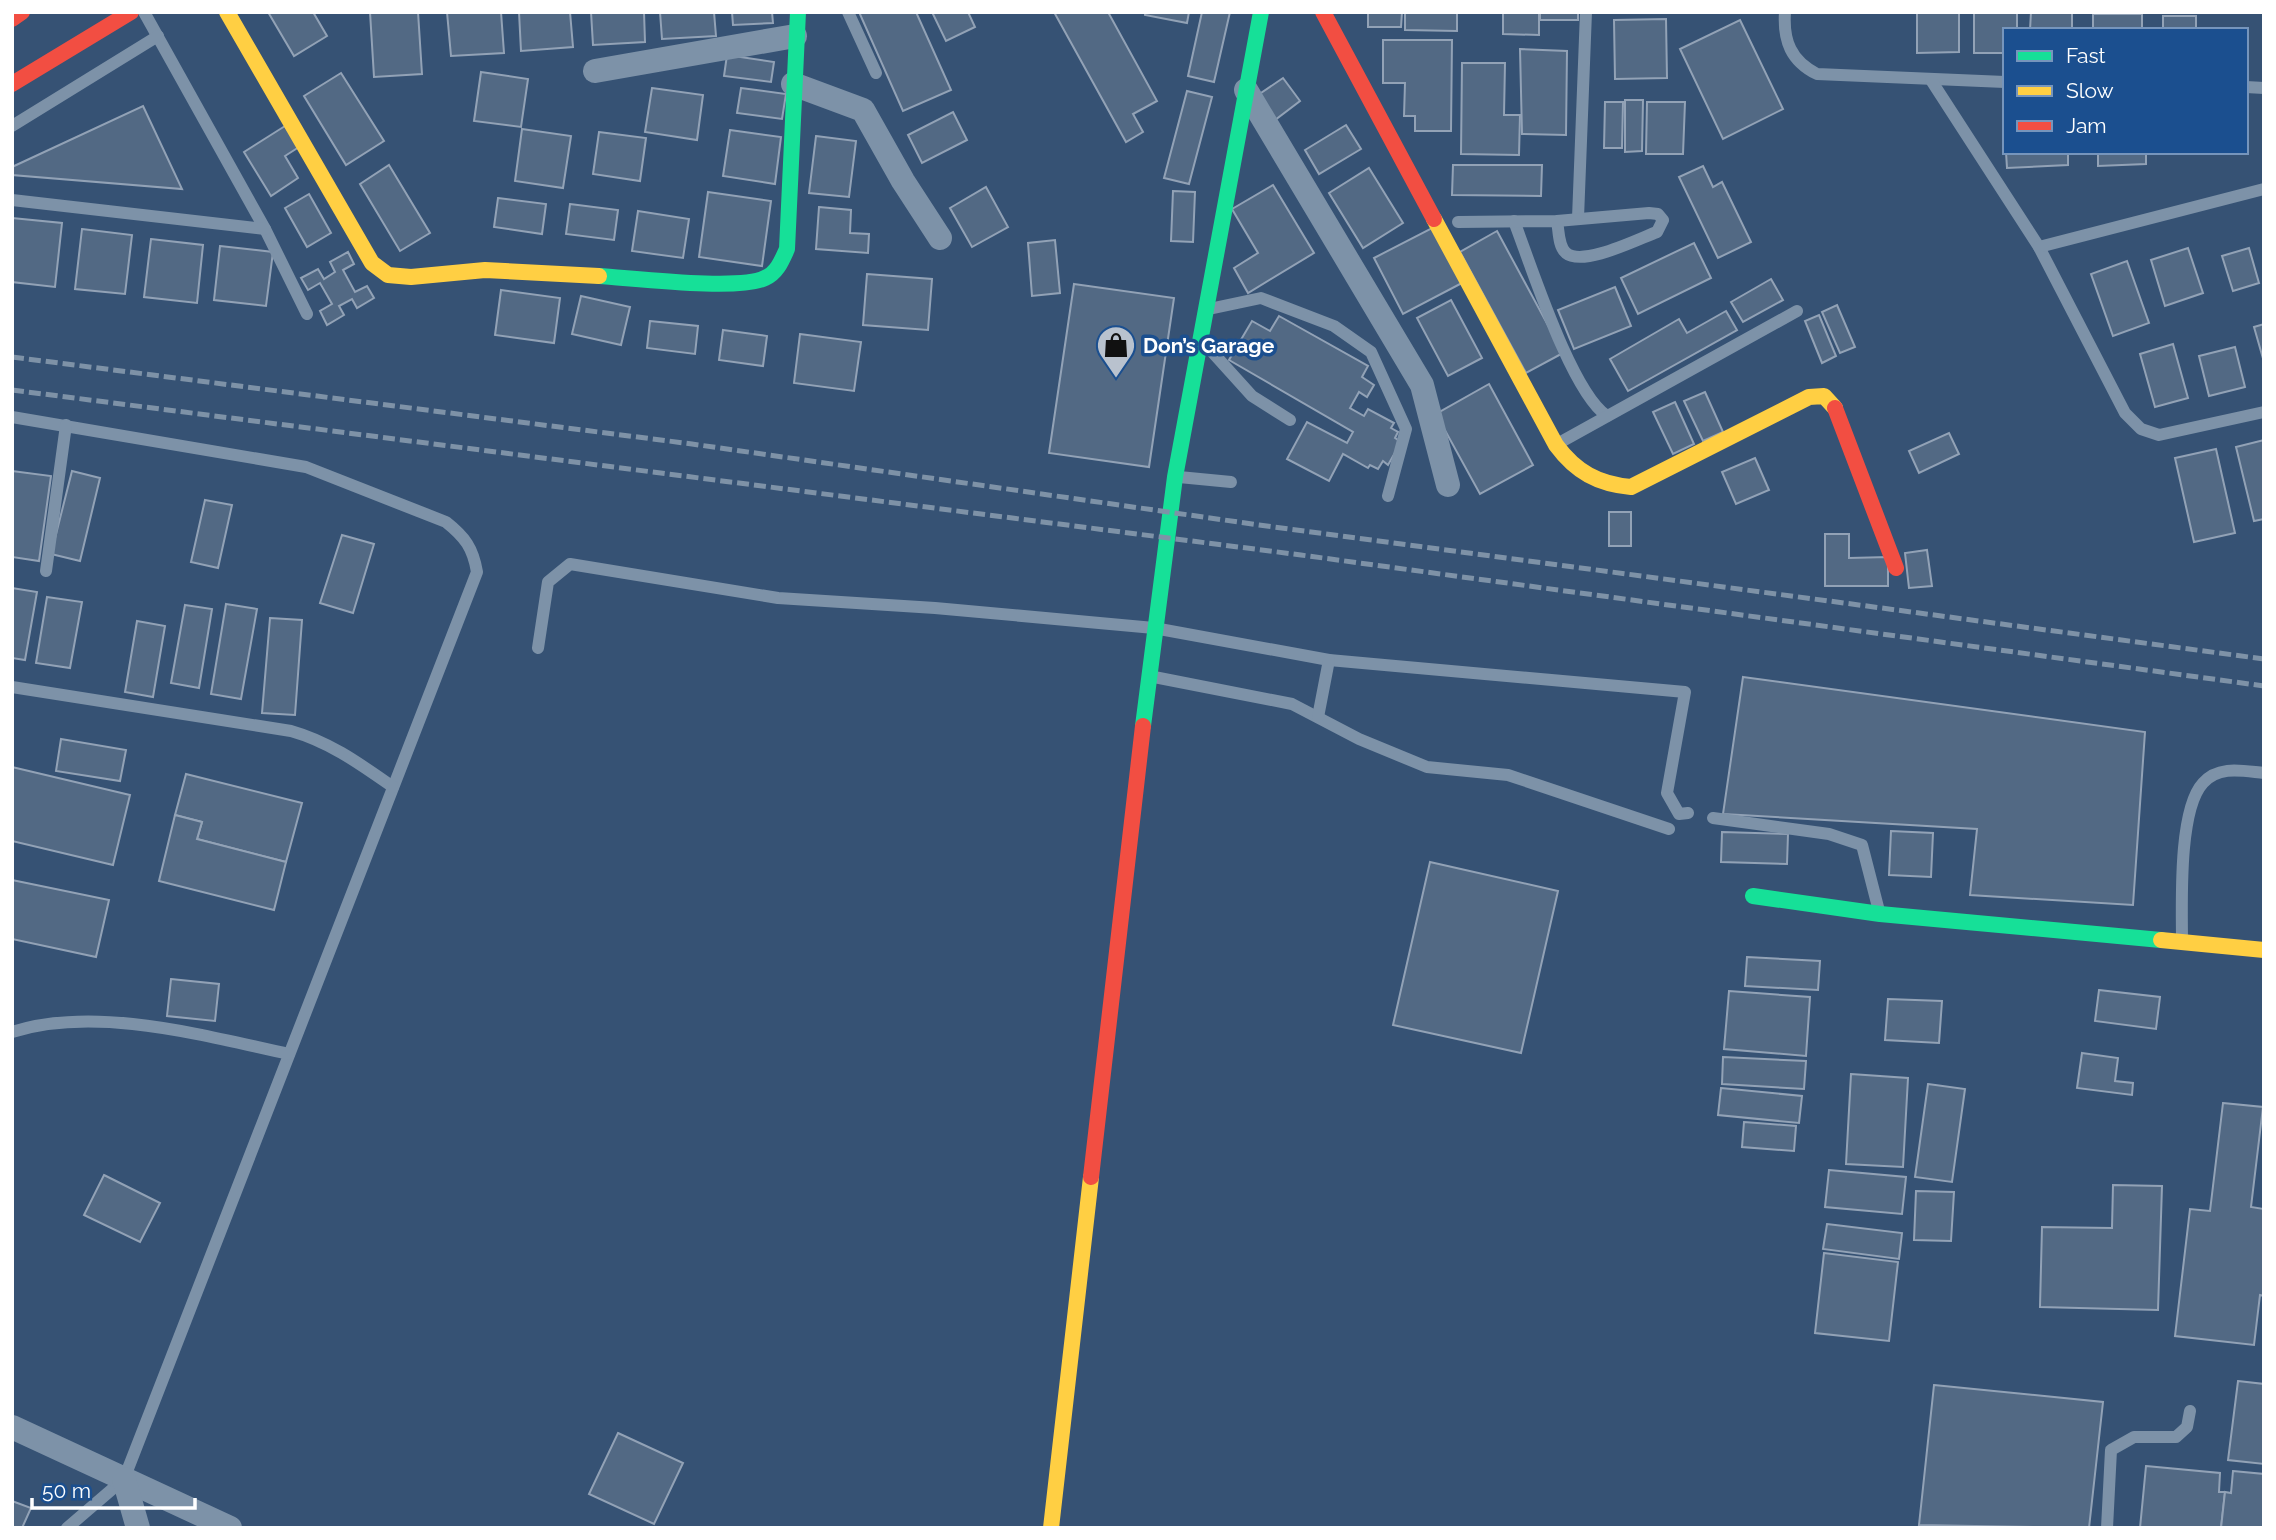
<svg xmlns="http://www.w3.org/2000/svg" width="2276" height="1540" font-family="Raleway,sans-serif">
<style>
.building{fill:#526984;stroke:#92a2b6;stroke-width:2}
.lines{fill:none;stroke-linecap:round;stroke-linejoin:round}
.lane{stroke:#7d92a8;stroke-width:12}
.street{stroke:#7d92a8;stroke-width:24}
.fast{stroke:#16e098;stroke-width:16}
.slow{stroke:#ffcf43;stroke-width:16}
.jam{stroke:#f24e42;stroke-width:16}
.rail{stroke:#7e92a7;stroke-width:5;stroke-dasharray:12 5;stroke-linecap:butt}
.labels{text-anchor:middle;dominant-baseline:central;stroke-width:7;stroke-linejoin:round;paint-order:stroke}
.poi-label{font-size:21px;font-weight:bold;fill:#fff;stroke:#1b4f8f;text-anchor:start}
</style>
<rect width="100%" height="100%" fill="#365274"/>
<g class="building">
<path d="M 268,12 L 313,12 L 327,36 L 294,56 Z"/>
<path d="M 370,12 L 418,12 L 422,74 L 374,77 Z"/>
<path d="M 447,12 L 501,12 L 504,53 L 451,56 Z"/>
<path d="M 519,12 L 570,12 L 573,47 L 521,51 Z"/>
<path d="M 591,12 L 644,12 L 645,42 L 593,45 Z"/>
<path d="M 660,12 L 714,12 L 716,36 L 662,39 Z"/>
<path d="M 732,12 L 772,12 L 773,23 L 733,25 Z"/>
<path d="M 859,12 L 916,12 L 951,90 L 903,111 Z"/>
<path d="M 932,12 L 968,12 L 975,27 L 946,41 Z"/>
<path d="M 1054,12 L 1108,12 L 1157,101 L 1133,114 L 1143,132 L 1126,142 Z"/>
<path d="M 1145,12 L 1189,12 L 1187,23 L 1145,15 Z"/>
<path d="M 1202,12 L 1230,12 L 1214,82 L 1188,76 Z"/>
<path d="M 1368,12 L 1402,12 L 1401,27 L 1368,27 Z"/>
<path d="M 1405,12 L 1457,12 L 1457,31 L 1405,30 Z"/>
<path d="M 1503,12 L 1539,12 L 1539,35 L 1503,34 Z"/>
<rect x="1540" y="12" width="38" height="8"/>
<path d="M 1917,12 L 1959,12 L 1959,52 L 1917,53 Z"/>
<path d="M 1974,12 L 2017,12 L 2017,30 L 2005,30 L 2005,53 L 1974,53 Z"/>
<path d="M 2031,12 L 2072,12 L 2072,30 L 2030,30 Z"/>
<rect x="2093" y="14" width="49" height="16"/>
<rect x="2163" y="16" width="33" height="14"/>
<path d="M 1666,19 L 1667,78 L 1615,79 L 1614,20 Z"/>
<path d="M 1740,20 L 1783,109 L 1723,139 L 1680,49 Z"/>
<path d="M 1383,40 L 1452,40 L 1451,131 L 1415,131 L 1415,116 L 1404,116 L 1405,83 L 1383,83 Z"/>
<path d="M 1520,49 L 1567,51 L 1566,135 L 1522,134 Z"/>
<path d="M 727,55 L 774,62 L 771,82 L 724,76 Z"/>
<path d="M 1462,63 L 1505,63 L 1504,115 L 1520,115 L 1519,155 L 1461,154 Z"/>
<path d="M 481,72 L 528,79 L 521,127 L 474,121 Z"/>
<path d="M 341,73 L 384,141 L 346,165 L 304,96 Z"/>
<path d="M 1283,78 L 1300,101 L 1275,120 L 1258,95 Z"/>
<path d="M 652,88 L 703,95 L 697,140 L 645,132 Z"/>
<path d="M 741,88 L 786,94 L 782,119 L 737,113 Z"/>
<path d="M 1187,91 L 1212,97 L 1189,184 L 1164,178 Z"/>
<path d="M 1625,100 L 1643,100 L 1642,151 L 1625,152 Z"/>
<path d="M 1605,102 L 1623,102 L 1622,148 L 1604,148 Z"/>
<path d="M 1647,102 L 1685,102 L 1683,154 L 1646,154 Z"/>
<path d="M 143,106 L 182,189 L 12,175 L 12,167 Z"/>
<path d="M 953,112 L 967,140 L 922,163 L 908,135 Z"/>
<path d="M 1346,125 L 1361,149 L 1319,174 L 1305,150 Z"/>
<path d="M 285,126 L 299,147 L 285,156 L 298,178 L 271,196 L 244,152 Z"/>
<path d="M 522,129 L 571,136 L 563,188 L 515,181 Z"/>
<path d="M 730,130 L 781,137 L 775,184 L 723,176 Z"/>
<path d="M 599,132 L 646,138 L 640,181 L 593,174 Z"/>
<path d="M 816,136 L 856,141 L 849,197 L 809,193 Z"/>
<path d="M 2006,152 L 2068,152 L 2068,165 L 2007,168 Z"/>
<path d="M 2098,152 L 2146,152 L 2146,164 L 2098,166 Z"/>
<path d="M 389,165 L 430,233 L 400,251 L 360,184 Z"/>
<path d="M 1453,165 L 1542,165 L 1541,196 L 1452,195 Z"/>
<path d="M 1703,166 L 1713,187 L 1722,182 L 1751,242 L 1718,258 L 1679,177 Z"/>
<path d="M 1369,168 L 1403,223 L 1363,248 L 1329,193 Z"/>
<path d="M 1273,185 L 1314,253 L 1248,293 L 1234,268 L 1258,253 L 1232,209 Z"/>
<path d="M 986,187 L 1008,227 L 972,247 L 950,208 Z"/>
<path d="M 1173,191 L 1195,192 L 1193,242 L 1171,241 Z"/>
<path d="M 708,192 L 771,201 L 762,266 L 699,257 Z"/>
<path d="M 309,194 L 331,233 L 307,247 L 285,208 Z"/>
<path d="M 498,198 L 546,204 L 542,234 L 494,227 Z"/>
<path d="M 570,204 L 618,210 L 614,240 L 566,234 Z"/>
<path d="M 819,207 L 851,210 L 850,233 L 869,234 L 868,253 L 816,249 Z"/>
<path d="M 638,211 L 689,219 L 683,258 L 632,251 Z"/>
<path d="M 12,218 L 62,223 L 55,287 L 12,282 Z"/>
<path d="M 1434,227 L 1462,283 L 1403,314 L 1374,258 Z"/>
<path d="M 82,229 L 132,235 L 125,294 L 75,289 Z"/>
<path d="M 1497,231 L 1563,353 L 1526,373 L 1460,252 Z"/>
<path d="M 151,239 L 203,245 L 197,303 L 144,297 Z"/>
<path d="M 1055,240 L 1060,293 L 1032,296 L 1028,243 Z"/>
<path d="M 1694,243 L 1711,278 L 1638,314 L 1621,278 Z"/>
<path d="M 220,246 L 273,252 L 266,306 L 214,300 Z"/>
<path d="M 2188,248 L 2203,293 L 2165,306 L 2151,260 Z"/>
<path d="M 2249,248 L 2259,283 L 2233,291 L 2222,256 Z"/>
<path d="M 348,252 L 354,264 L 343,270 L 355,292 L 367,286 L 374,298 L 357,308 L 352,299 L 339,306 L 344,315 L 327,325 L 320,311 L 332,304 L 320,283 L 308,290 L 301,278 L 318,269 L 324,279 L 335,272 L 330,262 Z"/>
<path d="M 2127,261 L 2149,323 L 2113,336 L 2091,274 Z"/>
<path d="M 867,274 L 932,279 L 928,330 L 863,325 Z"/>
<path d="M 1771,279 L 1783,300 L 1743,322 L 1731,302 Z"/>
<path d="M 1074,284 L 1174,298 L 1149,467 L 1049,453 Z"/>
<path d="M 1615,287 L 1631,326 L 1574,349 L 1558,310 Z"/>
<path d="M 501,290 L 560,298 L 554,343 L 495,335 Z"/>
<path d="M 581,296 L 630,307 L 621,345 L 572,334 Z"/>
<path d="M 1451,300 L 1482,358 L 1448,376 L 1417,318 Z"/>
<path d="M 1837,305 L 1855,347 L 1840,353 L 1822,312 Z"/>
<path d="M 1726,311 L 1737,330 L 1628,391 L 1610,359 L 1679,319 L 1687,333 Z"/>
<path d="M 1819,315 L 1836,356 L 1822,363 L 1805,321 Z"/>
<path d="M 1279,316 L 1368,366 L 1362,377 L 1374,385 L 1367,397 L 1359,392 L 1350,408 L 1364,416 L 1368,409 L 1394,423 L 1391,428 L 1398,432 L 1395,438 L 1401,442 L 1388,465 L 1383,461 L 1378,469 L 1370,465 L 1368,468 L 1343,454 L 1329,481 L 1287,459 L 1307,422 L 1347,443 L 1353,432 L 1229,360 L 1252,321 L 1270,331 Z"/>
<path d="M 650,321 L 698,326 L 695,354 L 647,348 Z"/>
<path d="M 2264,324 L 2264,362 L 2254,327 Z"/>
<path d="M 723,330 L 767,336 L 763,366 L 719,360 Z"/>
<path d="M 800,334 L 861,342 L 854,391 L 794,383 Z"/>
<path d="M 2173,344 L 2188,398 L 2155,407 L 2140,354 Z"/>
<path d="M 2235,347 L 2245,387 L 2209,396 L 2199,356 Z"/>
<path d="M 1489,384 L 1533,465 L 1480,494 L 1436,414 Z"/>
<path d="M 1705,392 L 1723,432 L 1703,441 L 1684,401 Z"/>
<path d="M 1675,402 L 1694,444 L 1673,454 L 1653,412 Z"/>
<path d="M 1949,433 L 1959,454 L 1919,473 L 1909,451 Z"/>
<path d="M 2264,440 L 2264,519 L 2254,521 L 2236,447 Z"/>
<path d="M 2216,449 L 2235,533 L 2194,542 L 2175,458 Z"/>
<path d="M 1755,458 L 1769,490 L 1736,504 L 1722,472 Z"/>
<path d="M 12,471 L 51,476 L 39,561 L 12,557 Z"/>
<path d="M 72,471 L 100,478 L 80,561 L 51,554 Z"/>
<path d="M 205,500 L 232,505 L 218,568 L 191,562 Z"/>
<rect x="1609" y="512" width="22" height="34"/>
<path d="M 1825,534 L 1849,534 L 1849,558 L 1888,557 L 1888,586 L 1825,586 Z"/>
<path d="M 342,535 L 374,544 L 353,613 L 320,603 Z"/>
<path d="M 1927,550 L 1932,586 L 1909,588 L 1905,553 Z"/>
<path d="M 12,588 L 37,592 L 25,660 L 12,658 Z"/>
<path d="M 47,597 L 82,602 L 70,668 L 36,663 Z"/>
<path d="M 226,604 L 257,609 L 241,699 L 211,694 Z"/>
<path d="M 185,605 L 212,609 L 199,688 L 171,683 Z"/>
<path d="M 270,618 L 302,620 L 295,715 L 262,713 Z"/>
<path d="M 137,621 L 165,626 L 153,697 L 125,692 Z"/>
<path d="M 1743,677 L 2145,732 L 2133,905 L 1970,895 L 1977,829 L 1723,814 Z"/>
<path d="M 61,739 L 126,750 L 120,781 L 56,771 Z"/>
<path d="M 12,767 L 130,795 L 113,865 L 12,841 Z"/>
<path d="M 186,774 L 302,803 L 286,862 L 197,839 L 202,822 L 175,815 Z"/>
<path d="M 175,815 L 202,822 L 197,839 L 286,862 L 274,910 L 159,881 Z"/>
<path d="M 1891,831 L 1933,833 L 1931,877 L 1889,875 Z"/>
<path d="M 1722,832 L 1788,834 L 1787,864 L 1721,862 Z"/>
<path d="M 1430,862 L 1558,891 L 1521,1053 L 1393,1025 Z"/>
<path d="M 12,880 L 109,900 L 96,957 L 12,939 Z"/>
<path d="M 1747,957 L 1820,961 L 1818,990 L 1745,986 Z"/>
<path d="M 171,979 L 219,984 L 215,1021 L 167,1016 Z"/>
<path d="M 2099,990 L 2160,997 L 2156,1029 L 2095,1021 Z"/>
<path d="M 1729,991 L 1810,997 L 1806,1056 L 1724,1049 Z"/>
<path d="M 1888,999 L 1942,1001 L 1939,1043 L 1885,1040 Z"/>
<path d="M 2082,1053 L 2118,1058 L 2115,1081 L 2133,1083 L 2132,1095 L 2077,1088 Z"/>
<path d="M 1723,1057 L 1806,1061 L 1804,1089 L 1722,1084 Z"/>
<path d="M 1851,1074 L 1908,1078 L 1903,1167 L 1846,1164 Z"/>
<path d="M 1928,1084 L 1965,1089 L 1952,1182 L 1915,1177 Z"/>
<path d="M 1721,1088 L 1802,1096 L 1799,1123 L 1718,1115 Z"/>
<path d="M 2223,1103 L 2263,1107 L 2251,1207 L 2264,1209 L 2264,1296 L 2260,1295 L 2254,1345 L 2175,1336 L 2190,1209 L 2210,1211 Z"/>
<path d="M 1744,1122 L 1796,1126 L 1794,1151 L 1742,1147 Z"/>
<path d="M 1829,1170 L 1906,1177 L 1902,1214 L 1825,1207 Z"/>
<path d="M 104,1175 L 160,1203 L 140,1242 L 84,1215 Z"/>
<path d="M 2113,1185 L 2162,1186 L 2158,1310 L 2040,1307 L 2042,1227 L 2112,1228 Z"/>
<path d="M 1916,1191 L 1954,1192 L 1951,1241 L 1914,1240 Z"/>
<path d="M 1827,1224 L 1902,1233 L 1899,1259 L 1823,1249 Z"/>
<path d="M 1824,1253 L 1898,1262 L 1889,1341 L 1815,1333 Z"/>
<path d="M 2238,1381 L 2264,1384 L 2264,1464 L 2228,1460 Z"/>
<path d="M 1934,1385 L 2103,1402 L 2089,1528 L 1919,1525 Z"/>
<path d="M 618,1433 L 683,1463 L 654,1524 L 589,1494 Z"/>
<path d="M 2146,1466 L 2220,1473 L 2219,1492 L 2225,1492 L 2221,1528 L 2140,1528 Z"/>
<path d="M 2233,1471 L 2264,1474 L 2264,1528 L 2221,1528 L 2225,1492 L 2231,1493 Z"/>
<path d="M 12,1501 L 31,1508 L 22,1528 L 12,1528 Z"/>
</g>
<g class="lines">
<g class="lane">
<path d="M 144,12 L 265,229 L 307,314"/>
<path d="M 848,12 L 876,73"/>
<path d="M 1785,12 C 1783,41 1791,61 1817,74 L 2005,82"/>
<path d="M 1931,80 L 2039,247 L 2125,413 L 2141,429 L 2159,435 L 2264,412"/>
<path d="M 2246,87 L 2264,88"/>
<path d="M 12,126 L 158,36"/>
<path d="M 12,200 L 265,229"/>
<path d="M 1578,218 L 1586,12"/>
<path d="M 1514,221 C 1531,265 1571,392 1607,416"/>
<path d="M 1458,222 L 1557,221 L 1649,213 L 1658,214 L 1663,220 L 1657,232 C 1638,239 1583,267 1566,253 C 1558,246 1559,231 1557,221"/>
<path d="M 2039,247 L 2264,189"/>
<path d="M 1209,309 L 1261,298 L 1334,326 L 1371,352 L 1406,429 L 1388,496"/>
<path d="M 1205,344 L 1252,396 L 1290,420"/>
<path d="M 12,417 L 306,467 L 446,522 C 465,537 473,548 477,572 L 124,1479 L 67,1528"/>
<path d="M 1559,443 L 1797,311"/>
<path d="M 1179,477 L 1231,482"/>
<path d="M 46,571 L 66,425"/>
<path d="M 538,648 L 548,582 L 570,564 L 778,598 L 935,608 L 1154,628 L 1329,660 L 1685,692 L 1667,793 L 1679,814 L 1688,813"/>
<path d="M 1149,676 L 1292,704 L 1359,739 L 1427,767 L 1508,775 L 1669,829"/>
<path d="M 12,687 L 291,731 C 330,742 360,764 393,787"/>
<path d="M 1318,717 L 1329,660"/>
<path d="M 1713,818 L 1829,834 L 1862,845 L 1879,911"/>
<path d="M 2182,942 C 2182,905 2178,810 2203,783 C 2219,765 2243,771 2264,773"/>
<path d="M 12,1032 C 96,1005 205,1036 289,1054"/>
<path d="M 2107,1528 L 2111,1450 L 2134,1437 L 2176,1437 L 2187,1427 L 2190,1411"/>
</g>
<g class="street">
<path d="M 595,71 L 795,36"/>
<path d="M 793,84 L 863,110 L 903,181 L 940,238"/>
<path d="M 1246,90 L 1422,385 L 1448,485"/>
<path d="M 12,1427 L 230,1528"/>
<path d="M 124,1479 L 138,1528"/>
</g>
<g class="fast">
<path d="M 599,276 C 633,278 739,291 765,278 C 777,273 782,260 787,249 L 798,12"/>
<path d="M 1143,726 L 1175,477 L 1261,12"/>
<path d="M 1753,896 L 1880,914 L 2161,940"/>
</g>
<g class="slow">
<path d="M 227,12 L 372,263 L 388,275 L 411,277 L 485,270 L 599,276"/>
<path d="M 1434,219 L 1556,445 C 1576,472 1598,484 1631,487 L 1809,397 L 1824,396 L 1835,408"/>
<path d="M 2161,940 L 2264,950"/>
<path d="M 1051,1528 L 1091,1177"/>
</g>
<g class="jam">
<path d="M 1323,12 L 1434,219"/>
<path d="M 12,19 L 22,12"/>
<path d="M 12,84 L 131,12"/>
<path d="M 1835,408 L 1896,568"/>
<path d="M 1091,1177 L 1143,726"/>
</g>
<g class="rail">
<path d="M 12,357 L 692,444 L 1259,525 L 2264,659"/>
<path d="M 12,390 L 1301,555 L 2264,686"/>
</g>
</g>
<defs>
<g id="shop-pin" transform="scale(2.0125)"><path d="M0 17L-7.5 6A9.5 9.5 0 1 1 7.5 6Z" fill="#b9c2ce" stroke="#1b4f8f"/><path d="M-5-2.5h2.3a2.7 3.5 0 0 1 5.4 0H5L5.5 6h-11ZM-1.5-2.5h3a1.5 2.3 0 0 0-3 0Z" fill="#111"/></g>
</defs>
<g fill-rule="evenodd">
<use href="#shop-pin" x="1116" y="345"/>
</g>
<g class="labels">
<g class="poi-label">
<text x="1143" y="345">Don’s Garage</text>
</g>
</g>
<rect width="2276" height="1540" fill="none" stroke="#ffffff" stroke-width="28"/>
<rect x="2003" y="28" width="245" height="126" fill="#1b4f8f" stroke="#7695bc" stroke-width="2"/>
<rect x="2017" y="51" width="35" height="10" fill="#16e098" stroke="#7695bc" stroke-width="2"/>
<text x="2066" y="63" font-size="21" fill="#ffffff">Fast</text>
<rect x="2017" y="86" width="35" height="10" fill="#ffcf43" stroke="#7695bc" stroke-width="2"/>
<text x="2066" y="98" font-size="21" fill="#ffffff">Slow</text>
<rect x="2017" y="121" width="35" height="10" fill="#f24e42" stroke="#7695bc" stroke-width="2"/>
<text x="2066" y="133" font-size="21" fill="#ffffff">Jam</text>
<path d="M32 1498v10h163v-10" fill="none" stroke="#ffffff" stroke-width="3.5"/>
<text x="42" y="1498" font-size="21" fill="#ffffff" stroke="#1b4f8f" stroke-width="5" paint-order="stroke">50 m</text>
</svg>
